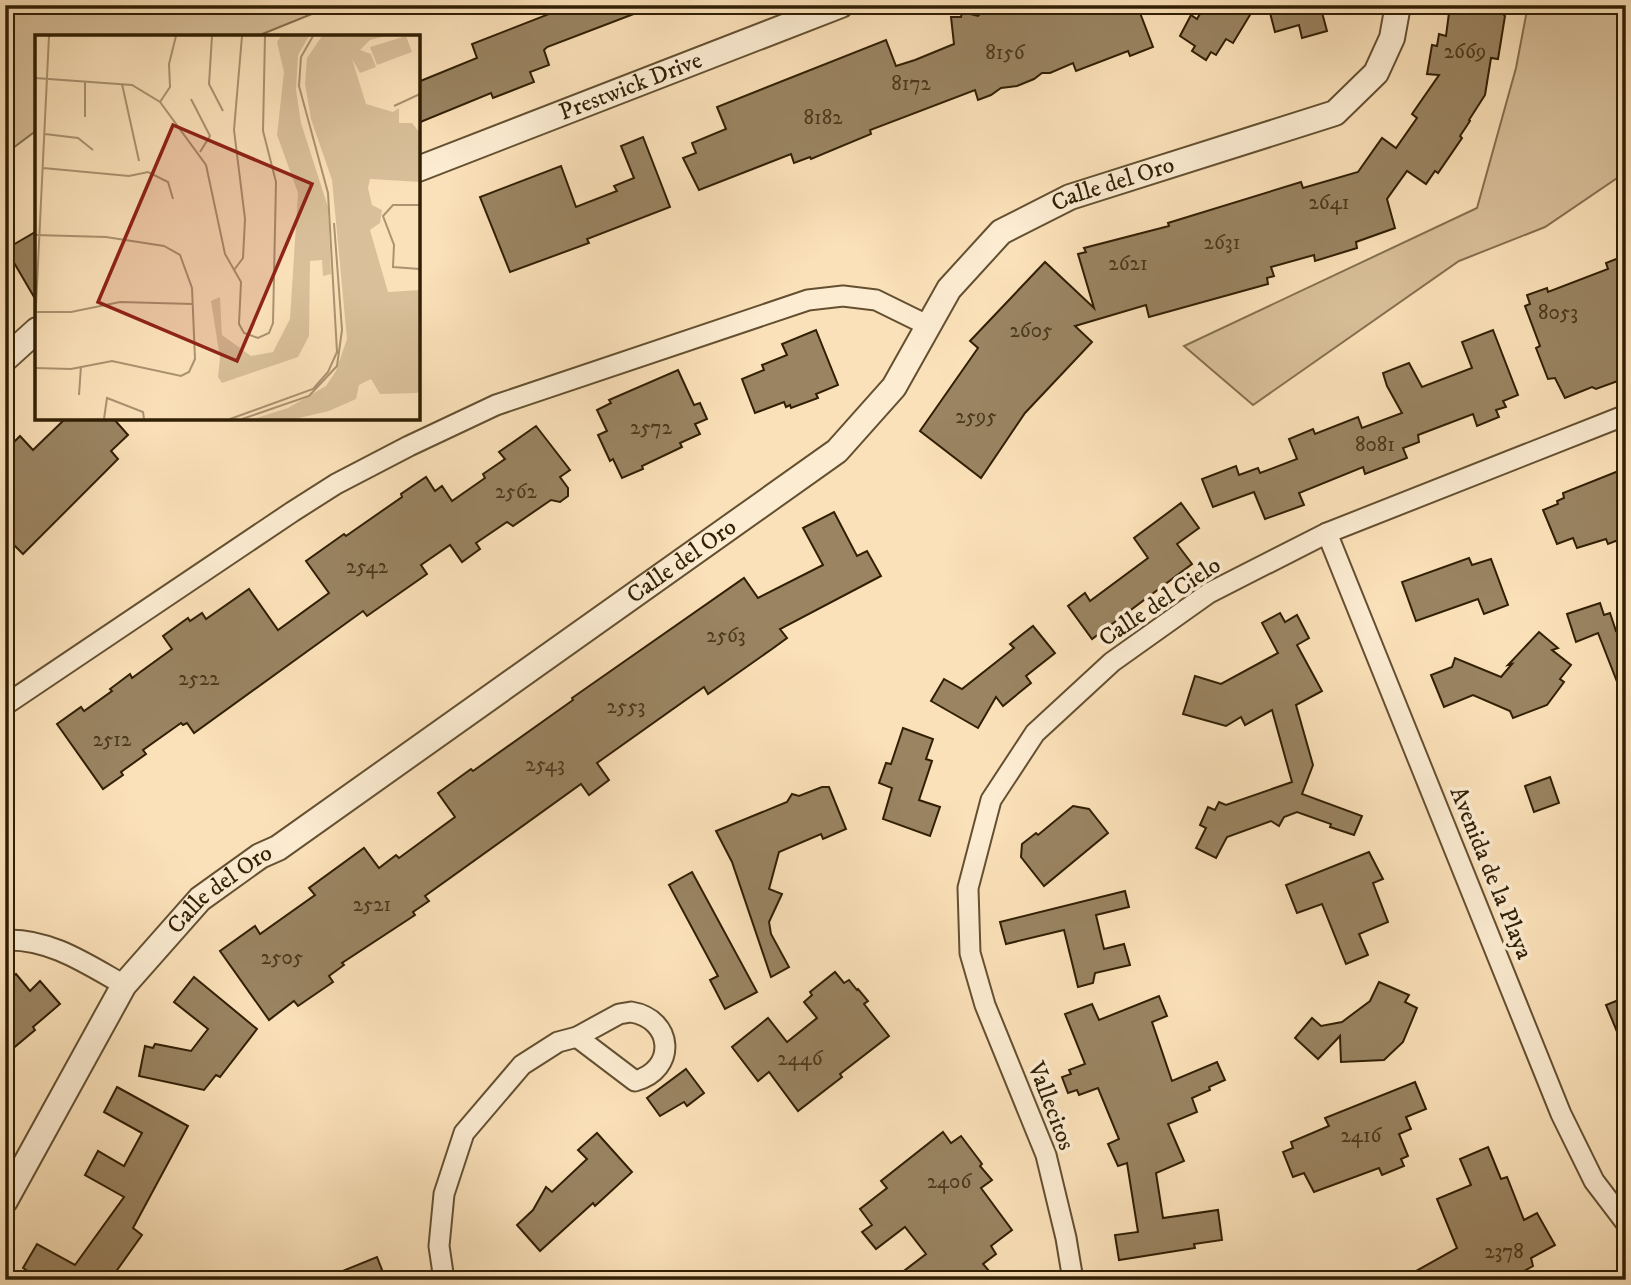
<svg xmlns="http://www.w3.org/2000/svg" width="1631" height="1285" font-family="'IM FELL DW Pica',serif">
<style>
.green{fill:#d9c09a;stroke:#85704f;stroke-width:2}
.building{fill:#9a8462;stroke:#311f04;stroke-width:2}
.lines{fill:none;stroke-linecap:round;stroke-linejoin:round}
.minor-casing{stroke:#645031;stroke-width:23}
.tertiary-casing{stroke:#645031;stroke-width:28}
.minor{stroke:#fcecd2;stroke-width:19}
.tertiary{stroke:#fcecd2;stroke-width:24}
.labels{text-anchor:middle;dominant-baseline:central;stroke-width:7;stroke-linejoin:round;paint-order:stroke}
.number-label{font-size:21px;fill:#4b381c}
.street-label{font-size:24px;fill:#311f04;stroke:#fcecd2}
.inset-road{fill:none;stroke:#aa9371;stroke-width:2}
.view{fill:#8f2418;fill-opacity:0.15;stroke:#8f2418;stroke-width:3.5}
.inset-edge{fill:none;stroke:#311f04;stroke-width:3.5}
</style>
<rect width="100%" height="100%" fill="#fbe1b9"/>
<filter id="stains"><feTurbulence type="fractalNoise" baseFrequency=".00286" numOctaves="4"/><feColorMatrix values="0 0 0 0 .2 0 0 0 0 .09 0 0 0 0 .02 0 0 0 .5 -.17"/></filter>
<radialGradient id="worn" r=".72"><stop offset=".6" stop-color="#630" stop-opacity="0"/><stop offset="1" stop-color="#630" stop-opacity=".3"/></radialGradient>
<g class="green">
<path d="M 5,5 L 334,5 L 255,37 L 37,37 L 37,130 L 5,154 Z"/>
<path d="M 1528,5 L 1626,5 L 1626,172 L 1545,227 L 1459,261 L 1253,405 L 1184,346 L 1477,208 L 1516,68 Z"/>
</g>
<g class="building">
<path d="M 561,5 L 652,7 L 547,47 L 544,50 L 549,65 L 530,72 L 534,82 L 493,98 L 491,93 L 418,123 L 418,82 L 477,58 L 472,44 L 562,9 Z"/>
<path d="M 989,5 L 1137,5 L 1153,47 L 1130,56 L 1128,51 L 1076,71 L 1073,63 L 1050,73 L 1042,73 L 1034,79 L 1017,86 L 1001,88 L 991,95 L 978,100 L 975,90 L 870,130 L 871,134 L 811,159 L 810,157 L 794,163 L 791,154 L 699,190 L 683,158 L 696,153 L 692,143 L 726,129 L 717,107 L 886,40 L 896,66 L 915,60 L 954,44 L 951,17 L 961,17 L 962,12 L 978,16 Z"/>
<path d="M 1205,5 L 1256,5 L 1233,43 L 1226,39 L 1216,55 L 1211,52 L 1206,60 L 1192,51 L 1195,46 L 1180,36 L 1191,15 L 1197,19 Z"/>
<path d="M 1268,5 L 1320,5 L 1327,31 L 1302,38 L 1299,25 L 1275,32 Z"/>
<path d="M 1450,5 L 1496,5 L 1505,16 L 1498,59 L 1491,58 L 1485,95 L 1469,120 L 1470,121 L 1460,136 L 1462,138 L 1438,173 L 1435,171 L 1426,184 L 1407,171 L 1387,199 L 1395,228 L 1356,242 L 1357,248 L 1315,261 L 1314,255 L 1271,267 L 1274,276 L 1267,278 L 1268,284 L 1149,317 L 1146,305 L 1075,326 L 1092,342 L 1025,413 L 981,478 L 920,431 L 978,348 L 970,341 L 1045,262 L 1094,308 L 1078,254 L 1086,252 L 1084,248 L 1169,226 L 1168,223 L 1301,182 L 1303,188 L 1358,172 L 1382,138 L 1396,148 L 1417,118 L 1412,114 L 1439,75 L 1427,74 L 1432,45 L 1437,46 L 1439,34 L 1446,36 Z"/>
<path d="M 643,137 L 670,207 L 587,239 L 589,243 L 510,272 L 480,197 L 561,166 L 576,207 L 617,191 L 614,186 L 634,178 L 621,146 Z"/>
<path d="M 37,231 L 37,302 L 6,249 Z"/>
<path d="M 1626,255 L 1626,378 L 1596,389 L 1592,387 L 1565,398 L 1555,378 L 1548,379 L 1536,348 L 1540,346 L 1525,306 L 1530,304 L 1527,295 L 1547,288 L 1548,292 L 1608,269 L 1606,263 Z"/>
<path d="M 816,330 L 838,385 L 816,394 L 818,398 L 791,408 L 790,405 L 786,407 L 784,402 L 755,413 L 742,379 L 764,370 L 762,365 L 787,355 L 782,344 Z"/>
<path d="M 1493,330 L 1518,395 L 1503,401 L 1506,407 L 1496,410 L 1499,417 L 1477,426 L 1473,414 L 1418,435 L 1419,442 L 1403,448 L 1407,458 L 1365,474 L 1363,467 L 1299,493 L 1304,505 L 1265,519 L 1254,492 L 1213,507 L 1202,479 L 1236,466 L 1239,475 L 1258,468 L 1260,473 L 1297,459 L 1289,439 L 1313,429 L 1315,434 L 1358,417 L 1362,428 L 1402,413 L 1387,386 L 1383,373 L 1409,363 L 1422,387 L 1472,368 L 1462,342 Z"/>
<path d="M 678,370 L 694,405 L 700,403 L 707,419 L 695,424 L 700,434 L 680,443 L 682,447 L 642,466 L 643,469 L 622,478 L 613,459 L 610,461 L 598,435 L 607,431 L 597,410 L 611,403 L 609,400 Z"/>
<path d="M 66,418 L 113,418 L 128,435 L 111,451 L 118,459 L 23,554 L 5,536 L 5,451 L 20,436 L 33,450 Z"/>
<path d="M 536,426 L 570,470 L 560,477 L 568,488 L 568,496 L 560,502 L 551,500 L 513,526 L 507,522 L 476,543 L 480,549 L 462,562 L 450,545 L 421,565 L 427,574 L 367,616 L 363,611 L 194,733 L 187,723 L 183,725 L 181,723 L 143,750 L 146,754 L 121,772 L 123,775 L 103,789 L 57,724 L 81,707 L 84,711 L 112,691 L 110,689 L 130,674 L 132,678 L 172,649 L 163,636 L 188,618 L 190,621 L 202,613 L 206,619 L 249,589 L 278,630 L 329,593 L 306,561 L 344,534 L 346,536 L 402,497 L 401,494 L 426,477 L 435,491 L 442,486 L 452,501 L 485,478 L 483,474 L 505,459 L 499,452 Z"/>
<path d="M 1626,468 L 1626,537 L 1608,544 L 1606,539 L 1577,548 L 1573,538 L 1557,544 L 1543,510 L 1558,504 L 1557,501 L 1564,498 L 1563,493 Z"/>
<path d="M 1181,503 L 1199,528 L 1177,544 L 1192,564 L 1092,639 L 1068,606 L 1085,593 L 1090,601 L 1148,558 L 1134,538 Z"/>
<path d="M 834,512 L 857,556 L 867,551 L 881,576 L 780,629 L 787,638 L 772,649 L 708,694 L 704,687 L 597,763 L 609,780 L 589,795 L 581,784 L 425,896 L 429,901 L 413,912 L 415,915 L 342,963 L 344,965 L 329,976 L 333,982 L 298,1006 L 294,1001 L 269,1020 L 220,951 L 255,926 L 260,934 L 315,895 L 309,888 L 364,848 L 379,868 L 396,855 L 399,858 L 455,817 L 438,793 L 471,769 L 473,771 L 573,700 L 572,698 L 744,578 L 758,598 L 823,565 L 803,528 Z"/>
<path d="M 1469,558 L 1472,565 L 1491,559 L 1508,605 L 1484,614 L 1478,599 L 1416,621 L 1402,582 Z"/>
<path d="M 1600,603 L 1604,615 L 1610,613 L 1616,631 L 1626,628 L 1626,697 L 1623,697 L 1598,633 L 1576,642 L 1567,614 Z"/>
<path d="M 1280,613 L 1285,622 L 1297,615 L 1309,638 L 1297,645 L 1322,691 L 1296,705 L 1313,765 L 1302,794 L 1362,816 L 1354,835 L 1330,827 L 1331,824 L 1297,812 L 1284,817 L 1279,826 L 1271,821 L 1227,837 L 1216,858 L 1196,848 L 1206,828 L 1200,825 L 1208,807 L 1215,810 L 1219,802 L 1226,805 L 1292,782 L 1272,710 L 1245,725 L 1241,717 L 1226,726 L 1183,714 L 1195,676 L 1221,684 L 1278,653 L 1262,623 Z"/>
<path d="M 1033,626 L 1055,653 L 1026,676 L 1031,683 L 1003,706 L 996,697 L 978,728 L 931,701 L 944,679 L 962,689 L 1014,648 L 1010,644 Z"/>
<path d="M 1539,632 L 1558,648 L 1552,650 L 1571,665 L 1560,679 L 1564,682 L 1547,705 L 1513,718 L 1510,711 L 1473,695 L 1444,707 L 1431,675 L 1452,667 L 1455,658 L 1501,677 L 1512,664 L 1508,665 Z"/>
<path d="M 903,728 L 933,739 L 926,759 L 932,761 L 919,800 L 940,807 L 930,836 L 883,819 L 892,788 L 879,783 L 886,763 L 891,764 Z"/>
<path d="M 1550,777 L 1559,803 L 1534,812 L 1525,786 Z"/>
<path d="M 822,787 L 829,787 L 846,829 L 823,839 L 821,834 L 779,852 L 769,889 L 782,894 L 769,922 L 771,934 L 789,967 L 771,977 L 732,862 L 716,831 L 787,802 L 792,794 L 799,796 Z"/>
<path d="M 1073,806 L 1089,809 L 1108,833 L 1044,886 L 1021,857 L 1022,844 L 1036,833 L 1038,835 Z"/>
<path d="M 1369,852 L 1383,879 L 1373,883 L 1388,922 L 1359,934 L 1368,955 L 1346,964 L 1322,904 L 1297,913 L 1286,885 Z"/>
<path d="M 692,872 L 757,992 L 725,1009 L 710,980 L 718,976 L 669,885 Z"/>
<path d="M 1125,891 L 1129,907 L 1096,915 L 1104,949 L 1124,944 L 1130,965 L 1095,973 L 1093,983 L 1078,987 L 1064,930 L 1006,944 L 1000,922 Z"/>
<path d="M 835,972 L 844,983 L 849,980 L 857,990 L 858,989 L 868,1001 L 864,1004 L 889,1036 L 840,1074 L 842,1077 L 798,1111 L 769,1072 L 758,1081 L 732,1047 L 768,1018 L 787,1042 L 817,1018 L 804,1002 L 812,995 L 810,992 Z"/>
<path d="M 16,974 L 30,991 L 40,981 L 60,1004 L 33,1027 L 35,1030 L 5,1055 L 5,984 Z"/>
<path d="M 194,977 L 257,1029 L 220,1077 L 216,1075 L 204,1090 L 139,1076 L 145,1046 L 153,1048 L 155,1044 L 191,1051 L 208,1029 L 174,1002 Z"/>
<path d="M 1379,982 L 1409,995 L 1405,1002 L 1417,1008 L 1403,1042 L 1384,1060 L 1341,1062 L 1340,1036 L 1318,1059 L 1295,1038 L 1312,1018 L 1321,1026 L 1342,1022 L 1370,1001 Z"/>
<path d="M 1159,996 L 1167,1016 L 1152,1022 L 1172,1081 L 1217,1062 L 1225,1080 L 1209,1087 L 1210,1090 L 1192,1098 L 1197,1112 L 1168,1124 L 1184,1161 L 1156,1173 L 1163,1218 L 1218,1210 L 1222,1240 L 1194,1244 L 1195,1248 L 1119,1260 L 1115,1235 L 1138,1232 L 1127,1163 L 1118,1166 L 1108,1144 L 1119,1139 L 1098,1088 L 1079,1095 L 1077,1090 L 1068,1093 L 1062,1077 L 1071,1074 L 1069,1070 L 1085,1064 L 1065,1014 L 1092,1004 L 1099,1020 Z"/>
<path d="M 1626,997 L 1626,1051 L 1625,1051 L 1606,1005 Z"/>
<path d="M 686,1069 L 704,1093 L 687,1106 L 684,1102 L 660,1116 L 647,1098 Z"/>
<path d="M 1415,1082 L 1426,1109 L 1406,1117 L 1411,1129 L 1399,1134 L 1408,1156 L 1401,1159 L 1404,1166 L 1382,1175 L 1379,1168 L 1314,1192 L 1304,1173 L 1293,1177 L 1283,1152 L 1293,1148 L 1291,1142 L 1329,1126 L 1325,1118 Z"/>
<path d="M 117,1087 L 188,1126 L 133,1228 L 142,1235 L 110,1280 L 42,1280 L 23,1268 L 37,1244 L 75,1265 L 124,1197 L 85,1175 L 98,1151 L 124,1166 L 142,1133 L 104,1112 Z"/>
<path d="M 943,1132 L 951,1143 L 961,1136 L 982,1164 L 980,1166 L 992,1180 L 981,1188 L 1012,1230 L 991,1246 L 996,1254 L 983,1264 L 990,1272 L 980,1280 L 892,1280 L 926,1254 L 905,1227 L 876,1249 L 862,1232 L 872,1225 L 860,1209 L 887,1188 L 881,1181 Z"/>
<path d="M 597,1133 L 632,1172 L 595,1206 L 593,1203 L 540,1251 L 517,1225 L 533,1210 L 546,1187 L 552,1192 L 587,1159 L 578,1150 Z"/>
<path d="M 1488,1147 L 1501,1179 L 1507,1177 L 1524,1220 L 1537,1213 L 1555,1245 L 1531,1258 L 1533,1266 L 1508,1280 L 1400,1280 L 1457,1248 L 1437,1199 L 1471,1185 L 1460,1159 Z"/>
<path d="M 377,1257 L 386,1280 L 323,1280 L 323,1279 Z"/>
</g>
<g class="lines">
<g class="minor-casing">
<g id="minor">
<path d="M 1327,533 L 1561,1114 L 1594,1181 L 1626,1223"/>
<path d="M 5,705 L 292,512 L 336,484 L 409,446 L 496,405 L 808,300 L 843,296 L 876,300 L 929,326"/>
<path d="M 5,940 C 49,938 87,964 124,985"/>
<path d="M 631,1012 C 674,1019 677,1070 635,1081 L 577,1037 L 619,1014 Z"/>
<path d="M 444,1280 L 439,1246 L 444,1194 L 464,1133 L 522,1065 L 558,1042 L 577,1037"/>
<path d="M 1073,1280 L 1066,1238 L 1046,1155 L 985,1005 L 970,953 L 968,888 L 991,800 L 1035,733 L 1112,662 L 1209,593 L 1327,533 L 1626,415"/>
</g>
</g>
<g class="tertiary-casing">
<g id="tertiary">
<path id="s1" d="M 418,169 L 841,5"/>
<path d="M 5,359 L 37,330"/>
<path id="s2" d="M 5,1201 L 124,985 L 200,899 L 260,856 L 278,848 L 837,451 L 894,387 L 949,289 L 1001,232 L 1070,197 L 1335,113 L 1376,73 L 1392,38 L 1398,5"/>
</g>
</g>
<use href="#minor" class="minor"/>
<use href="#tertiary" class="tertiary"/>
</g>
<g class="labels">
<g class="number-label">
<text x="1465" y="52">2669</text>
<text x="1005" y="53">8156</text>
<text x="911" y="84">8172</text>
<text x="823" y="118">8182</text>
<text x="1329" y="203">2641</text>
<text x="1222" y="243">2631</text>
<text x="1128" y="264">2621</text>
<text x="1558" y="313">8053</text>
<text x="1031" y="331">2605</text>
<text x="976" y="417">2595</text>
<text x="651" y="428">2572</text>
<text x="1375" y="445">8081</text>
<text x="516" y="492">2562</text>
<text x="367" y="567">2542</text>
<text x="726" y="636">2563</text>
<text x="199" y="679">2522</text>
<text x="626" y="707">2553</text>
<text x="112" y="740">2512</text>
<text x="545" y="765">2543</text>
<text x="372" y="905">2521</text>
<text x="282" y="958">2505</text>
<text x="800" y="1059">2446</text>
<text x="1361" y="1136">2416</text>
<text x="949" y="1182">2406</text>
<text x="1504" y="1252">2378</text>
</g>
<g class="street-label">
<text stroke="none"><textPath href="#s1" startOffset="228">Prestwick Drive</textPath></text>
<text stroke="none"><textPath href="#s2" startOffset="1538">Calle del Oro</textPath></text>
<text stroke="none"><textPath href="#s2" startOffset="950">Calle del Oro</textPath></text>
<text transform="translate(1160 602) rotate(-34)">Calle del Cielo</text>
<text transform="translate(1491 873) rotate(68)">Avenida de la Playa</text>
<text stroke="none"><textPath href="#s2" startOffset="383">Calle del Oro</textPath></text>
<text transform="translate(1051 1106) rotate(69)">Vallecitos</text>
</g>
</g>
<g transform="translate(35 35)">
<rect width="385" height="385" fill="#fbe1b9"/>
<path d="M 246,1 L 274,1 L 263,20 L 261,55 L 266,88 L 293,172 L 296,239 L 288,241 L 287,225 L 275,226 L 274,301 L 263,322 L 187,348 L 183,342 L 185,323 L 176,266 L 185,262 L 187,300 L 216,321 L 238,317 L 255,284 L 263,158 L 242,100 L 249,37 L 242,7 ZM 287,1 L 351,1 L 335,5 L 325,15 L 336,19 L 341,32 L 325,38 L 317,24 L 331,69 L 358,77 L 364,73 L 364,88 L 377,88 L 385,98 L 385,147 L 335,144 L 333,153 L 337,170 L 347,175 L 345,188 L 335,195 L 353,257 L 385,255 L 385,354 L 382,358 L 345,359 L 336,344 L 324,350 L 321,364 L 294,376 L 260,384 L 218,384 L 253,373 L 291,351 L 301,336 L 312,304 L 297,145 L 276,84 L 270,49 L 272,23 ZM 371,1 L 377,17 L 342,30 L 335,12 Z" fill="#d9c09a"/>
<path class="inset-road" d="M 177,1 L 174,49 L 188,76M 0,43 L 97,50 L 125,67 L 171,130 L 190,219 L 206,247 L 204,289 L 209,298 L 223,303 L 234,298 L 238,288 L 241,147 L 228,96 L 230,1M 50,46 L 50,82M 87,49 L 104,126M 156,64 L 175,101 L 165,117M 125,67 L 135,52 L 134,29 L 141,1M 359,71 L 385,59M 10,99 L 43,103 L 58,115M 8,133 L 94,141 L 113,137 L 133,147 L 138,164M 385,170 L 358,170 L 348,181 L 359,210 L 358,232 L 385,234M 0,200 L 71,202 L 129,211 L 145,220 L 157,253 L 160,324 L 154,337 L 146,341 L 77,326 L 36,334 L 0,333M 199,235 L 208,223 L 210,184 L 199,95 L 207,1M 1,277 L 36,277 L 85,267 L 158,269M 0,291 L 14,1M 44,360 L 46,331M 69,384 L 72,363 L 108,377 L 109,384M 195,384 L 278,354 L 293,337 L 302,317 L 293,158 L 264,51 L 266,22 L 278,1M 207,384 L 274,361 L 302,331 L 307,295 L 299,188"/>
<path class="view" d="M 138,90 L 277,149 L 202,326 L 63,267 Z"/>
<rect width="385" height="385" class="inset-edge"/>
</g>
<rect width="1631" height="1285" fill="none" stroke="#fbe1b9" stroke-width="28"/>
<rect x="7" y="7" width="1617" height="1271" fill="none" stroke="#311f04" stroke-width="3.5"/>
<rect x="14" y="14" width="1603" height="1257" fill="none" stroke="#311f04" stroke-width="2"/>
<rect width="100%" height="100%" filter="url(#stains)"/>
<rect width="100%" height="100%" fill="url(#worn)"/>
</svg>
